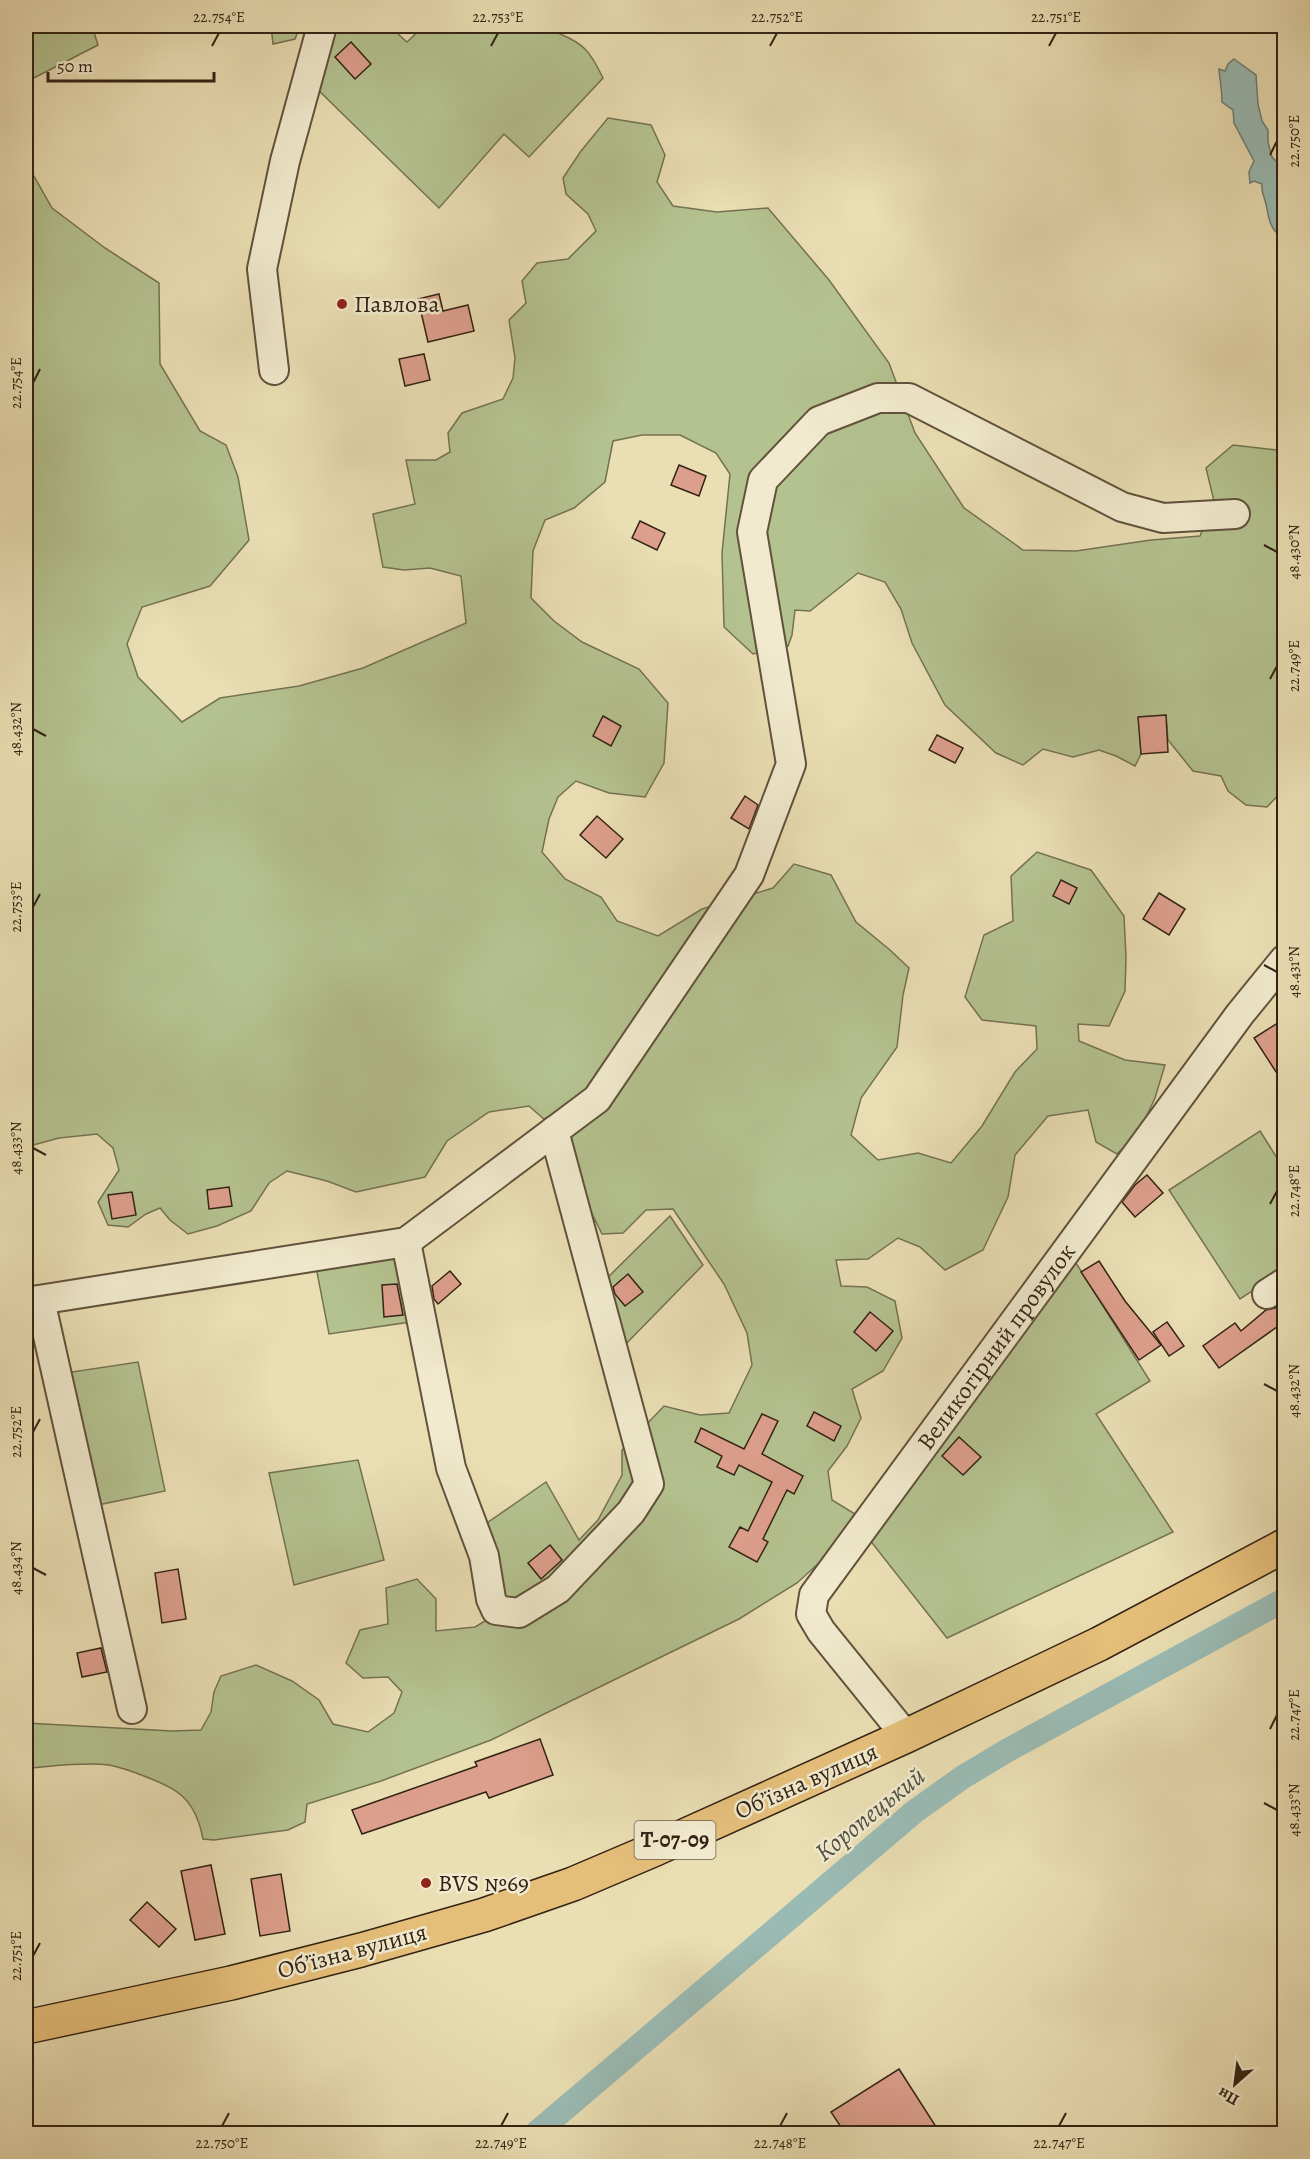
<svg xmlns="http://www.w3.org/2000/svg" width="1310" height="2159" font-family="Alegreya,serif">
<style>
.green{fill:#b4c28f;stroke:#747252;stroke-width:1.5}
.water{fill:#9abbb4;stroke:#717e74;stroke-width:1.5}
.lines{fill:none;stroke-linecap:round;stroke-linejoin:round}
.canal{stroke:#9abbb4;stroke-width:24}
.building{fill:#dd9f8d;stroke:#332314;stroke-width:1.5}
.minor-casing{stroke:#61523c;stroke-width:32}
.major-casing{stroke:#332314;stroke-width:36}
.minor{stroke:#f1eace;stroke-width:28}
.major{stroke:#e5bf7a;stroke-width:33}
.ticks{fill:none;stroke:#332314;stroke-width:2}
.poi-dot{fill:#8f2418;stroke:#f1eace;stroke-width:2}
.labels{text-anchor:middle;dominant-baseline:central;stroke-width:5;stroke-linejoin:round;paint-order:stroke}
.shield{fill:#f1eace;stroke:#6c5f4c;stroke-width:1.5}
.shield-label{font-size:22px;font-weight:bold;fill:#332314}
.poi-label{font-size:24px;fill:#332314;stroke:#f1eace;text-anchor:start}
.street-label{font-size:24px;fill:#332314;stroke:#f1eace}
.water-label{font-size:26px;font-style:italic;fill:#525144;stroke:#f1eace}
.neatline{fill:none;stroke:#332314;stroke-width:2}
.ticks-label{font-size:15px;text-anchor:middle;fill:#332314}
</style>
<rect width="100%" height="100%" fill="#eadeb3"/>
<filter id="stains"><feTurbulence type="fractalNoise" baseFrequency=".00333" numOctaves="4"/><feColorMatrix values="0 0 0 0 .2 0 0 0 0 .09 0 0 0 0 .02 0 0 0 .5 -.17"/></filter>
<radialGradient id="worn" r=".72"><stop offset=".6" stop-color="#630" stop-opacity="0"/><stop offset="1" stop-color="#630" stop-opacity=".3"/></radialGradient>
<g class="green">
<path d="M 26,26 L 92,26 L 98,45 L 26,82 Z"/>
<path d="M 271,26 L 300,26 L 295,39 L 273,44 Z"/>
<path d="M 330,26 L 389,26 L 407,42 L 424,26 L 538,26 C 553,31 574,38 585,49 C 593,57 598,68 603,78 L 529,157 L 504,134 L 439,208 L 311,83 Z"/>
<path d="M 608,118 L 651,125 L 665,155 L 657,182 L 673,206 L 717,212 L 768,208 L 829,280 L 889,363 L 915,433 L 964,508 L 1023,550 L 1076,551 L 1151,540 L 1200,536 L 1214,501 L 1206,468 L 1233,445 L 1284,451 L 1284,789 L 1267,807 L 1246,805 L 1228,791 L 1221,776 L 1193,771 L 1168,740 L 1166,715 L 1139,717 L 1141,754 L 1135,766 L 1116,756 L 1099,750 L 1073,757 L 1043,749 L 1023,765 L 996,753 L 945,705 L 912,643 L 901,609 L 885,582 L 858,573 L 810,611 L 795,610 L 792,635 L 788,646 L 753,654 L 724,627 L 722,553 L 730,474 L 716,453 L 680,435 L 642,435 L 613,441 L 605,482 L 574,508 L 545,520 L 533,551 L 531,598 L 554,621 L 582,642 L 639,669 L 668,703 L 664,763 L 645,797 L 609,793 L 576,781 L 558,797 L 549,819 L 542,852 L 565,879 L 601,897 L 617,921 L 658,936 L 702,909 L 773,888 L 794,864 L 831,875 L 856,922 L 890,950 L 909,968 L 903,995 L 897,1047 L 861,1098 L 851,1135 L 878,1160 L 918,1153 L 951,1163 L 982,1126 L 1015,1072 L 1037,1049 L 1036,1026 L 982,1020 L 965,997 L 984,935 L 1013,921 L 1011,876 L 1037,852 L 1091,870 L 1124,916 L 1126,957 L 1125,991 L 1109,1026 L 1078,1024 L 1079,1041 L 1125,1060 L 1165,1065 L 1155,1098 L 1139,1132 L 1117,1154 L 1096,1142 L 1088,1110 L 1048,1116 L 1015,1155 L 1008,1197 L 983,1250 L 945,1270 L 920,1247 L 898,1238 L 868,1259 L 836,1260 L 841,1286 L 867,1287 L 895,1301 L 902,1338 L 883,1371 L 852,1389 L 861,1418 L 847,1446 L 828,1471 L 832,1500 L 855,1514 L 834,1549 L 797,1583 L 739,1619 L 491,1740 L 381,1781 L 307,1804 L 305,1822 L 288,1830 L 214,1840 L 203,1839 C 200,1823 194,1806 181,1795 C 169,1784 125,1768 109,1765 C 84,1762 56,1766 30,1768 L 26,1767 L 26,1723 L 172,1731 L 201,1730 L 211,1712 L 214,1692 L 221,1676 L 256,1665 L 292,1681 L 319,1700 L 333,1724 L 368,1732 L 394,1713 L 402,1692 L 388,1677 L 363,1678 L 346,1663 L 360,1630 L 388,1624 L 386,1588 L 417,1579 L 436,1599 L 436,1631 L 475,1627 L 512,1605 L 506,1604 L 484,1525 L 546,1482 L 579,1540 L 598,1520 L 622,1475 L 622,1450 L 664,1406 L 700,1415 L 729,1413 L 752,1365 L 747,1333 L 724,1284 L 673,1209 L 646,1210 L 623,1233 L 602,1234 L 546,1121 L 529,1106 L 489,1112 L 447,1141 L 425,1177 L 356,1192 L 327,1181 L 287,1171 L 269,1183 L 251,1211 L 217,1226 L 188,1234 L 170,1220 L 160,1208 L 146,1214 L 128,1227 L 108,1225 L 98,1202 L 119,1170 L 113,1148 L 97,1134 L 59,1138 L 26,1147 L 26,162 L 52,208 L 105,248 L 159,283 L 160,364 L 200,431 L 226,445 L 238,477 L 249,540 L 210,586 L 142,607 L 127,644 L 138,677 L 182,722 L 220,698 L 299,686 L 363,668 L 466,623 L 461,576 L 430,568 L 404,570 L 383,567 L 373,514 L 415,504 L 406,460 L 436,460 L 450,452 L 448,433 L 462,413 L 503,399 L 513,378 L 515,358 L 509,320 L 526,303 L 522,281 L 537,263 L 568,259 L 596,231 L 588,214 L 566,194 L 563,178 L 581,151 Z"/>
<path d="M 1260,1131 L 1284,1169 L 1284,1270 L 1240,1299 L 1169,1190 Z"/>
<path d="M 670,1216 L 703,1265 L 620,1350 L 602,1283 Z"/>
<path d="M 1071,1255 L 1150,1381 L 1096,1414 L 1173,1532 L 947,1638 L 869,1539 Z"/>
<path d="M 399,1256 L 410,1322 L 329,1334 L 316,1267 Z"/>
<path d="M 138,1362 L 165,1491 L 93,1506 L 65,1373 Z"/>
<path d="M 358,1460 L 384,1560 L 294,1585 L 269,1473 Z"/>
</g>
<path class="water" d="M 1234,59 L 1256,75 L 1258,104 L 1262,121 L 1268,130 L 1268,142 L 1272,157 L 1282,167 L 1281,182 L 1284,188 L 1284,238 C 1269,230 1269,218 1266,204 C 1264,196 1261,192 1262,184 L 1254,181 L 1250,183 L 1249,172 L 1254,161 L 1234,123 L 1233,110 L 1222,102 C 1222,90 1220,81 1219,69 L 1225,71 L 1228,64 Z"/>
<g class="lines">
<path class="canal" d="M 535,2134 L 914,1812 L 963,1777 L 1008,1750 L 1284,1600"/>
</g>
<g class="building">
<path d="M 351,42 L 371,64 L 355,79 L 335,57 Z"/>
<path d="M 439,294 L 443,311 L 468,305 L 474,331 L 428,342 L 418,299 Z"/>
<path d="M 424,354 L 430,380 L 405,386 L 399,359 Z"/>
<path d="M 679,465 L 706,476 L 699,496 L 671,485 Z"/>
<path d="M 640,521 L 665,533 L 657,550 L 632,538 Z"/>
<path d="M 1166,715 L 1168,752 L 1141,754 L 1138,717 Z"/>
<path d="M 603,716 L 621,726 L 611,746 L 593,736 Z"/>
<path d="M 937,735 L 963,748 L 955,763 L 929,750 Z"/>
<path d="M 745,796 L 758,805 L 749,829 L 731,818 Z"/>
<path d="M 597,816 L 623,839 L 606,858 L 580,835 Z"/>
<path d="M 1061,880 L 1077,888 L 1069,904 L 1053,896 Z"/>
<path d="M 1159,893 L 1185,909 L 1169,935 L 1143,919 Z"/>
<path d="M 1284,1019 L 1284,1084 L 1254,1038 Z"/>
<path d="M 1147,1175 L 1163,1193 L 1135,1217 L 1122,1202 L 1135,1185 Z"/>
<path d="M 229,1187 L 232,1206 L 209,1209 L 207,1190 Z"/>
<path d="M 132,1192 L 136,1215 L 112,1219 L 108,1195 Z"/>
<path d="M 1099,1261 L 1125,1301 L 1161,1345 L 1139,1360 L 1081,1272 Z"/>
<path d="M 450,1271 L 461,1284 L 438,1304 L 434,1299 L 432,1286 Z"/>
<path d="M 628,1274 L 643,1292 L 625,1306 L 615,1294 L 613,1287 Z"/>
<path d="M 397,1284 L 403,1315 L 384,1317 L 382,1285 Z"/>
<path d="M 1284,1302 L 1284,1322 L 1219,1368 L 1203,1346 L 1235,1323 L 1241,1331 L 1266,1310 L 1275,1308 Z"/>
<path d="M 870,1312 L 893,1331 L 876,1351 L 854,1332 Z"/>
<path d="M 1167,1322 L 1184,1346 L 1169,1356 L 1153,1332 Z"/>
<path d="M 814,1412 L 841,1426 L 834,1441 L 807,1426 Z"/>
<path d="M 762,1414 L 778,1421 L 762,1454 L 803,1476 L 794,1494 L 787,1490 L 763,1539 L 768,1542 L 757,1562 L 729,1547 L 740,1527 L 748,1531 L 772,1482 L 739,1465 L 734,1475 L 717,1467 L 722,1456 L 695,1442 L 701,1428 L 744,1449 Z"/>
<path d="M 959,1437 L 981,1457 L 963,1475 L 942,1456 Z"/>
<path d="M 550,1545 L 562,1560 L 541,1579 L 528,1563 Z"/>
<path d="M 178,1569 L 186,1619 L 162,1623 L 155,1573 Z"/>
<path d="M 101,1648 L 107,1672 L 82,1677 L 77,1653 Z"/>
<path d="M 540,1739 L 553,1775 L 489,1798 L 486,1792 L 362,1834 L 352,1810 L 477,1766 L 475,1762 Z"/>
<path d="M 211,1865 L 225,1934 L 195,1940 L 181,1871 Z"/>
<path d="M 281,1874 L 290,1931 L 260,1936 L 251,1879 Z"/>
<path d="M 147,1902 L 176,1929 L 159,1947 L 130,1920 Z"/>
<path d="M 899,2069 L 940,2133 L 845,2133 L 831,2112 Z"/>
</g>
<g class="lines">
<g class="minor-casing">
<g id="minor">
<path d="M 274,370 L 262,269 L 285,161 L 322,26"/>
<path d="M 406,1242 L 451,1468 L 484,1556 L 491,1599 L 496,1610 L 519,1613 L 558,1589 L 631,1512 L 649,1484 L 554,1131"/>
<path d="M 1267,1294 L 1284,1283"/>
<path d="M 40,1300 L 132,1709"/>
<path d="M 26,1302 L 406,1242 L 597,1099 L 749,875 L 791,764 L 752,532 L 763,480 L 819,421 L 878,398 L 909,398 L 1122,507 L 1163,518 L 1235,514"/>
<path id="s1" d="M 906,1736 L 821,1631 L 811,1614 L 814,1595 L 1240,1014 L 1284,960"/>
</g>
</g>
<g class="major-casing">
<path id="major" d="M 26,2027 L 231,1983 L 361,1950 L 484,1915 L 573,1884 L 653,1850 L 906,1736 L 1099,1644 L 1284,1546"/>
</g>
<use href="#minor" class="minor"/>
<use href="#major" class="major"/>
</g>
<path class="ticks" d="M 212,46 L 219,33M 491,46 L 498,33M 770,46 L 777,33M 1049,46 L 1056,33M 1270,155 L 1277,141M 33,383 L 40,369M 1264,545 L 1277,552M 1270,679 L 1277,666M 33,729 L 46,736M 33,907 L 40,894M 1264,965 L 1277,972M 33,1148 L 46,1155M 1270,1204 L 1277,1191M 1264,1384 L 1277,1391M 33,1432 L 40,1419M 33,1568 L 46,1575M 1270,1729 L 1277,1715M 1264,1803 L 1277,1810M 33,1956 L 40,1943M 222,2126 L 229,2113M 501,2126 L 508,2113M 780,2126 L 787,2113M 1059,2126 L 1066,2113"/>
<g class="poi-dot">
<circle cx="342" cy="304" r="6"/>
<circle cx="426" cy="1883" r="6"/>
</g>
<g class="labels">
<rect class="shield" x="634.5" y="1821" width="81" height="38" rx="4.5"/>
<g class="shield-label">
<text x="675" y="1840">Т-07-09</text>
</g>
<g class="poi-label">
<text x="354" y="304">Павлова</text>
<text x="438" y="1883">BVS №69</text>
</g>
<g class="street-label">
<text stroke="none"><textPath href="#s1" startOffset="482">Великогірний провулок</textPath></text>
<text transform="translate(806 1781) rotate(-24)">Обʼїзна вулиця</text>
<text transform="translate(352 1951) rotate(-15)">Обʼїзна вулиця</text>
</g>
<g class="water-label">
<text transform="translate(870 1814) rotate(-39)">Коропецький</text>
</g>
</g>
<rect width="1310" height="2159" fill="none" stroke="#eadeb3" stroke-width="66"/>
<g transform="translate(1235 2084) rotate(208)" stroke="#f1eace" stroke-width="4.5" paint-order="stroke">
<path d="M0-4.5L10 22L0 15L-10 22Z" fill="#332314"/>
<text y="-9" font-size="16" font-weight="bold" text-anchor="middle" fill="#332314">Пн</text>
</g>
<path d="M48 72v9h166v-9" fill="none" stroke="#332314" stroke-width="3"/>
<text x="57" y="72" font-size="18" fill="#332314" stroke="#f1eace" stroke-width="4.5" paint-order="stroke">50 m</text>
<rect x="33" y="33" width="1244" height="2093" class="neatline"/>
<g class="ticks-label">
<text x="219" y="22">22.754°E</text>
<text x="498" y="22">22.753°E</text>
<text x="777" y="22">22.752°E</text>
<text x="1056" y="22">22.751°E</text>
<text transform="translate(1294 141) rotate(-90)" y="5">22.750°E</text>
<text transform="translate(16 383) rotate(-90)" y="5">22.754°E</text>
<text transform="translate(1294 552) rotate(-90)" y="5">48.430°N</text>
<text transform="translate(1294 666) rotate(-90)" y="5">22.749°E</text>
<text transform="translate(16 729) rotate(-90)" y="5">48.432°N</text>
<text transform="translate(16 907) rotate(-90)" y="5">22.753°E</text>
<text transform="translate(1294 972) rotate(-90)" y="5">48.431°N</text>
<text transform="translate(16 1148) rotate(-90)" y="5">48.433°N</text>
<text transform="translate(1294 1191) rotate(-90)" y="5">22.748°E</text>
<text transform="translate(1294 1391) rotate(-90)" y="5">48.432°N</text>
<text transform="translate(16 1432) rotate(-90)" y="5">22.752°E</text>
<text transform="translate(16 1568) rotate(-90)" y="5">48.434°N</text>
<text transform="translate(1294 1715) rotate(-90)" y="5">22.747°E</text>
<text transform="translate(1294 1810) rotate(-90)" y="5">48.433°N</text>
<text transform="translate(16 1956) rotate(-90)" y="5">22.751°E</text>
<text x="222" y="2148">22.750°E</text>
<text x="501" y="2148">22.749°E</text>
<text x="780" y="2148">22.748°E</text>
<text x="1059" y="2148">22.747°E</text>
</g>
<rect width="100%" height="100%" filter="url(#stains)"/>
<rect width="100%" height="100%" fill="url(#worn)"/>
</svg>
